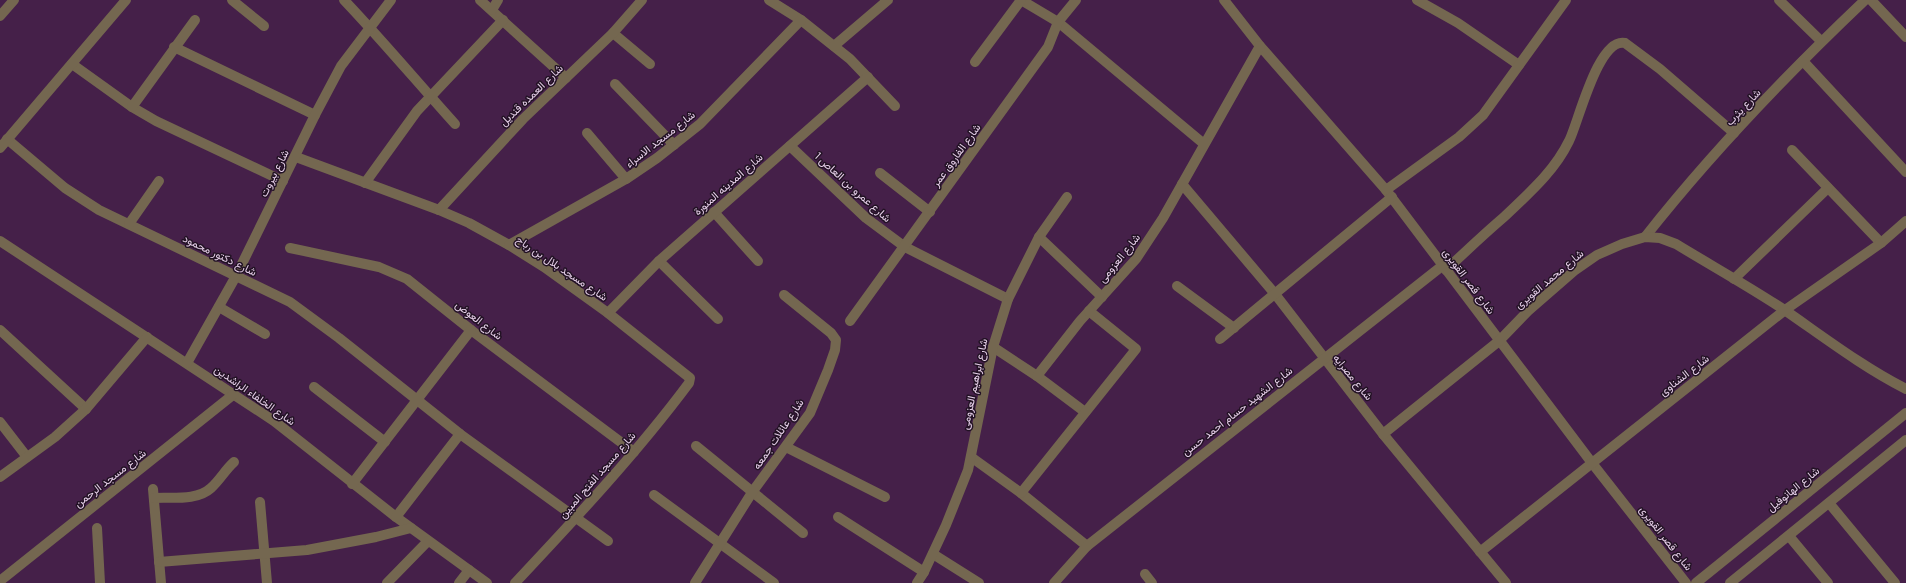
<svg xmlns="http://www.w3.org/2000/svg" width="1906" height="583" font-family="'DM Sans',Vazirmatn,sans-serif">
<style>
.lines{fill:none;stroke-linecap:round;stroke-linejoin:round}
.minor{stroke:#746750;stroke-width:10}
.labels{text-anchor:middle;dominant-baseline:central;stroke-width:3;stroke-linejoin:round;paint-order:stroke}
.street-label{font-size:11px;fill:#e8d1eb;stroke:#221224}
</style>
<rect width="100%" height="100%" fill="#452049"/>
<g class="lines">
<g class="minor">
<path d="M 232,0 L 264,26"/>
<path d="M 344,0 C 382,40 418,83 455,124"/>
<path d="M 480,0 L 566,78"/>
<path d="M 769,0 L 801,20 L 850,59 L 895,106"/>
<path d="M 1021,0 L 1058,22 L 1204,144"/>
<path d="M 1224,0 L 1260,46 L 1386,190 L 1592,463 L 1686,583"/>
<path d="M 1417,0 L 1458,23 L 1519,65"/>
<path d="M 1779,0 L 1821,41"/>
<path d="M 1871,0 L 1906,37"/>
<path d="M 492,10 L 498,0"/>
<path d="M 0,16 L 14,0"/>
<path d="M 613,33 L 650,64"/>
<path d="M 834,46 L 888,0"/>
<path d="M 174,47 L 315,115"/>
<path d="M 1803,61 L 1906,172"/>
<path d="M 975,62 L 1021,0"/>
<path d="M 72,64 L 132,107 L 156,121 L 283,181"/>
<path d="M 615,84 L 674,145"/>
<path d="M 132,107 L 195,20"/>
<path d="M 587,133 L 626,179"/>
<path d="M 7,139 L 65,188 L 99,210 L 290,302 L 339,338 L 460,434 L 608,541"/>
<path d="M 790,146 L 866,218 L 905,247 L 1008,299"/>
<path d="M 0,148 L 126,0"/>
<path d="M 1792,150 L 1881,243"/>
<path d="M 296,157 L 439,210 L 469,223 L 509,245 L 544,267 L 608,313 L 690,378 L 689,383 C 636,454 575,519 515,583"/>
<path d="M 880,173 L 930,212"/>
<path d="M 365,183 L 417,111 L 503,20"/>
<path d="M 1182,184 L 1275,294 L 1383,434 L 1506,583"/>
<path d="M 1386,190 L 1459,137 L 1483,115 L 1566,0"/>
<path d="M 439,210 L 523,119 L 613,33 L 642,0"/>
<path d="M 714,212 L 758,261"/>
<path d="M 129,224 L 159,181"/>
<path d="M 1039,237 L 1102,297"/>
<path d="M 1645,237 C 1712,152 1787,74 1865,0"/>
<path d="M 0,241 L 274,421 L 396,517 L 487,583"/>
<path d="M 509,245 L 626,179 L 657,158 L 700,124 L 801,20"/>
<path d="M 290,248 L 379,267 L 407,279 L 471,330 L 634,452"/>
<path d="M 659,261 L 718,319"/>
<path d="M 1446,270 C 1465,252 1484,234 1504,217 C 1528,194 1554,172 1569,141 C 1578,124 1598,37 1625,43 L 1660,69 L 1734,133"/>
<path d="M 1734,279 L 1828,188"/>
<path d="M 1177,286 L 1234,328"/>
<path d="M 219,307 L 265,334"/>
<path d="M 608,313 L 659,261 L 868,77"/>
<path d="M 850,321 L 1048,47 L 1058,22 L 1076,0"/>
<path d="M 0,330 L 86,409"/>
<path d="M 1220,339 L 1392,197"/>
<path d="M 993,347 L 1037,376 L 1085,412"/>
<path d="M 187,363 L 236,276 L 315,115 L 341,66 L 391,0"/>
<path d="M 1037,376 L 1080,321 L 1136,259 L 1163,218 L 1260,46"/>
<path d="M 314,387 L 385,442"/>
<path d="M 0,422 L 27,457"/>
<path d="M 1383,434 L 1499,341 L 1528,311 L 1574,271 L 1597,255 L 1622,244 L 1645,237 L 1660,238 L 1676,244 C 1712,266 1750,287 1786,311 C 1825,338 1863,367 1906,389"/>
<path d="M 696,446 L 803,533"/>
<path d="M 786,447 L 885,497"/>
<path d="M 971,457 L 1021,493 L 1087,546"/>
<path d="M 0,477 L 55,437 L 86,409 L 147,337"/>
<path d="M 352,484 L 471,330"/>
<path d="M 153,489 L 161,583"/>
<path d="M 1021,493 L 1136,349 L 1089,311"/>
<path d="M 654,495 L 774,583"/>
<path d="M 154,498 C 172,497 197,501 211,488 C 220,480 225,470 234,462"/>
<path d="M 260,502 L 267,583"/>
<path d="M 1829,503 L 1895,583"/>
<path d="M 396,517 L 460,434"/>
<path d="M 838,517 L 924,572"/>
<path d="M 97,528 L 100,583"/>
<path d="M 1789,536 L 1828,583"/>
<path d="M 1480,552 L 1785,310 L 1881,243 L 1906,221"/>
<path d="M 933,554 L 979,583"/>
<path d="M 159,562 L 307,550 L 376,537 L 411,528"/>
<path d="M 1145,574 L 1152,583"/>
<path d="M 0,581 L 234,394"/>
<path d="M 387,583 L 428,541"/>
<path d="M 459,583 L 469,570"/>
<path d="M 695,583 L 753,491 L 810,413 L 828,370 L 835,350 L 836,340 L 831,333 L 784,295"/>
<path d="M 917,583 L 924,572 L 946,525 L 968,470 L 993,347 L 1008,299 L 1039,237 L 1067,197"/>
<path d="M 1054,583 L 1087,546 L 1442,266"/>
<path d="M 1696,583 L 1906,413"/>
<path d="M 1730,583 L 1906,440"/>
</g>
</g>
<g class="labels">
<g class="street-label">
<text transform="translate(531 95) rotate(-44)">شارع العمده قنديل</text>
<text transform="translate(1743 107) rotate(-47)">شارع يثرب</text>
<text transform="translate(660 139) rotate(-38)">شارع مسجد الاسراء</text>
<text transform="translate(956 155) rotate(-54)">شارع الفاروق عمر</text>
<text transform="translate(274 173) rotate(-63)">شارع بيروت</text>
<text transform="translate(728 184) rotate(-41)">شارع المدينه المنورة</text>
<text transform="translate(853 187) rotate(42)">شارع عمرو بن العاص 1</text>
<text transform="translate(220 255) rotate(26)">شارع دكتور محمود</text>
<text transform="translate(1119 258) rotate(-51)">شارع العزومى</text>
<text transform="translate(562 268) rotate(34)">شارع مسجد بلال بن رباح</text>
<text transform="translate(1549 279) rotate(-40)">شارع محمد القويرى</text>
<text transform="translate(1469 281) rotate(53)">شارع قصر القويرى</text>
<text transform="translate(479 320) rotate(38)">شارع العوض</text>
<text transform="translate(1684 375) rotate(-38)">شارع الشناوى</text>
<text transform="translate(1353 377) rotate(51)">شارع مصرايه</text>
<text transform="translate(974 384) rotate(-78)">شارع ابراهيم العزومى</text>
<text transform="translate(255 395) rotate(35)">شارع الخلفاء الراشدين</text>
<text transform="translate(1237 411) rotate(-38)">شارع الشهيد حسام احمد حسن</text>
<text transform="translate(778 434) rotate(-56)">شارع عائلات جمعه</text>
<text transform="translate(597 475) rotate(-49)">شارع مسجد الفتح المبين</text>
<text transform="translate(110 478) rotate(-38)">شارع مسجد الرحمن</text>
<text transform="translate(1793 489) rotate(-39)">شارع الهانوفيل</text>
<text transform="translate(1666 538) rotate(52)">شارع قصر القويرى</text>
</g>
</g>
</svg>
